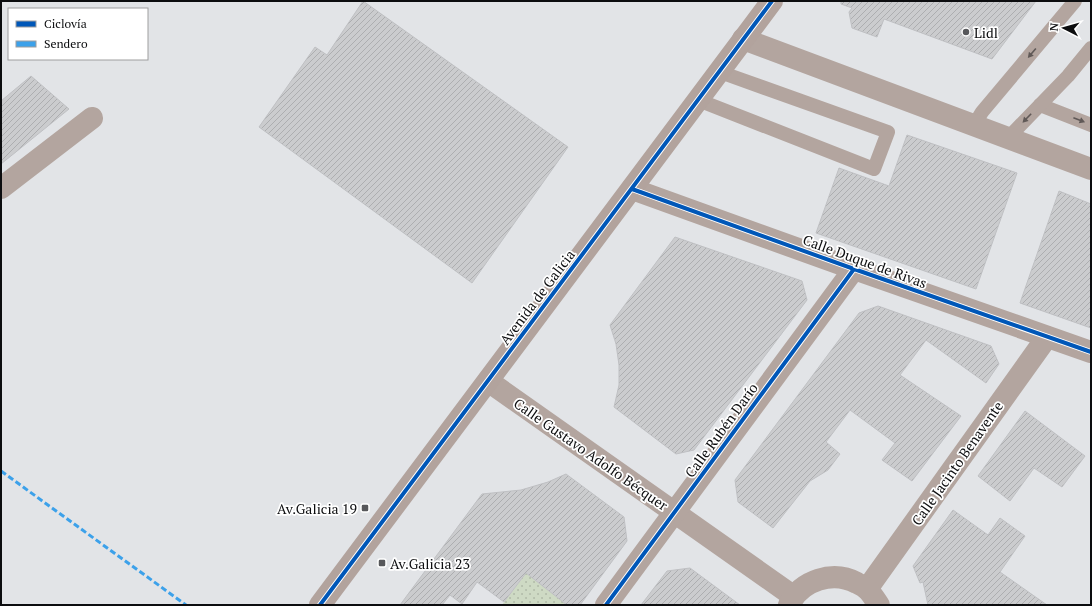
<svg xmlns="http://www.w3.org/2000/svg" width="1092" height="606" font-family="'PT Serif',serif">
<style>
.grass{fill:url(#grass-dots)}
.building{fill:url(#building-hatch);stroke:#bfc0c3}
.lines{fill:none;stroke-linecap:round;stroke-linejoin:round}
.lane{stroke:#b3a59f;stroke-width:14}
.street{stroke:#b3a59f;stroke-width:22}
.secondary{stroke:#b2a39d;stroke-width:22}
.quiet{stroke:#3ca1ea;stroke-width:3;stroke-dasharray:6 3;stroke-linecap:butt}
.cycleway-casing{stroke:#fff;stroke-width:6}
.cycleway{stroke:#0057b8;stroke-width:4}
.oneway{fill:#605957}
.poi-dot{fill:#57585b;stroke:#fff;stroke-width:1.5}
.labels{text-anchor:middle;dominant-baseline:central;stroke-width:3.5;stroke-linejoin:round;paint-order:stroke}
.poi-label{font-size:14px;fill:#0c0d0f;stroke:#fff;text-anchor:start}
.street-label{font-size:14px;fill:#0c0d0f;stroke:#fff}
</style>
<defs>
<pattern id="grass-dots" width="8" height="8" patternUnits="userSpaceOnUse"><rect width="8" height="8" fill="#cedac4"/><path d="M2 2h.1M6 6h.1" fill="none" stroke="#b0baa7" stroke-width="1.8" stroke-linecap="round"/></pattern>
<pattern id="building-hatch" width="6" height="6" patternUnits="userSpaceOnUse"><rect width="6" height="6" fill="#cbccce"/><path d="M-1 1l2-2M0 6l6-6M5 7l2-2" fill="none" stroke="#adaeb0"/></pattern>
</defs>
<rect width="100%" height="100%" fill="#e2e4e7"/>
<path class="grass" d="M 526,573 L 567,605 L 502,605 Z"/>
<g class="building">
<path d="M 363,1 L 568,147 L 472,283 L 259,127 L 315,47 L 327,55 Z"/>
<path d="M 841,1 L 1036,1 L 992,59 L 884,19 L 877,37 L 852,28 L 849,12 L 852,8 L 841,4 Z"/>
<path d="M 31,76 L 69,109 L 1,164 L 1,101 Z"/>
<path d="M 907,135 L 1017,173 L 976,289 L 816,233 L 839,168 L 889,186 Z"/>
<path d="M 1059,191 L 1091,204 L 1091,328 L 1020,303 Z"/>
<path d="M 675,237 L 802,281 L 807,300 L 694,450 L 676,454 L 614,407 L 619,385 L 619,365 L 616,344 L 610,325 Z"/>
<path d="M 878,306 L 991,346 L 999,364 L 986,383 L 926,340 L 900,375 L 961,416 L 912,481 L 882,460 L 895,443 L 850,410 L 826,442 L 840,454 L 828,470 L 810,481 L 773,528 L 738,502 L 735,480 L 859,313 Z"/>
<path d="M 1025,411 L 1085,456 L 1062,487 L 1034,468 L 1010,501 L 978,476 Z"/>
<path d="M 566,474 L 624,517 L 627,541 L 580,605 L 567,605 L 526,573 L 504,602 L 477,582 L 462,604 L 450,595 L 442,605 L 400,605 L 482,494 L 521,490 L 548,482 Z"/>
<path d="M 953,510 L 988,535 L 1000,518 L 1025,536 L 1000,572 L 1047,605 L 928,605 L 923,582 L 920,583 L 913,566 Z"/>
<path d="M 690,568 L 740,605 L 641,605 L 667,571 Z"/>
</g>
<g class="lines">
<g class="lane">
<path d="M 698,100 L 874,169 L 888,132 L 720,72"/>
<path d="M 1040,105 L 1091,125"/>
<path d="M 974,125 L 982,112 L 1075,1"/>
<path d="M 1008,138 L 1068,76 L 1091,48"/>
</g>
<g class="street">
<path d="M 743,39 L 1091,169"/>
<path d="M 1,188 L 92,118"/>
<path d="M 632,189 L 854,269 L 1091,352"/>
<path d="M 488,381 L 793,596"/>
<path d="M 867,589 L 1047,337"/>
<path d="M 606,605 L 854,269"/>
<path d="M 789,605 C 801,580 833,570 857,583 C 861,585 865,587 868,590 C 872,594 875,600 879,605"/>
</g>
<path class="secondary" d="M 320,605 L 772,1"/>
<path class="quiet" d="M 1,471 L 186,605"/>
<g class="cycleway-casing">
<g id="cycleway">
<path d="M 632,189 L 854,269 L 1091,352"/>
<path d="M 320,605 L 772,1"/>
<path d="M 606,605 L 854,269"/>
</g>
</g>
<use href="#cycleway" class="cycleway"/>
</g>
<defs><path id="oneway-solid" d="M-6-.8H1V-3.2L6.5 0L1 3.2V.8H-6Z"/></defs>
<g class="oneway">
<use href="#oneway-solid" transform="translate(1032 53) rotate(130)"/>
<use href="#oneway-solid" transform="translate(1027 118) rotate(134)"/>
<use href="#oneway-solid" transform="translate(1079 120) rotate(21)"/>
</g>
<g class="poi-dot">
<circle cx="966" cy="32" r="4"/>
<rect x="361" y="504" width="8" height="8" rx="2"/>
<rect x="378" y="559" width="8" height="8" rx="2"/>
</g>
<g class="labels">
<g class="poi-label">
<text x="974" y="32">Lidl</text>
<text x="357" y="508" text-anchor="end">Av.Galicia 19</text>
<text x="390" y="563">Av.Galicia 23</text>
</g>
<g class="street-label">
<text transform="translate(865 261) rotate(20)">Calle Duque de Rivas</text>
<text transform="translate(537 297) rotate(-53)">Avenida de Galicia</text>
<text transform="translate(721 430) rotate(-54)">Calle Rubén Darío</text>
<text transform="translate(591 454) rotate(35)">Calle Gustavo Adolfo Bécquer</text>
<text transform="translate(957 463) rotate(-55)">Calle Jacinto Benavente</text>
</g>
</g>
<rect width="1092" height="606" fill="none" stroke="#0c0d0f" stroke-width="4"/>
<rect x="8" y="8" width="140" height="52" fill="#ffffff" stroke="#9e9e9f"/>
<rect x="16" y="21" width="20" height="6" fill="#0057b8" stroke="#9e9e9f"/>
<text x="44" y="28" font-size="12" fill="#0c0d0f">Ciclovía</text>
<rect x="16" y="41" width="20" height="6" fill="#3ca1ea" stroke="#9e9e9f"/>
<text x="44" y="48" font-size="12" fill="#0c0d0f">Sendero</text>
<g transform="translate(1064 28) rotate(276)" stroke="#ffffff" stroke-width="3" paint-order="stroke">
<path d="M0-3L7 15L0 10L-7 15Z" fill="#0c0d0f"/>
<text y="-6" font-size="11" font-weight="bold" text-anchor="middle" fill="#0c0d0f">N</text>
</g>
</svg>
